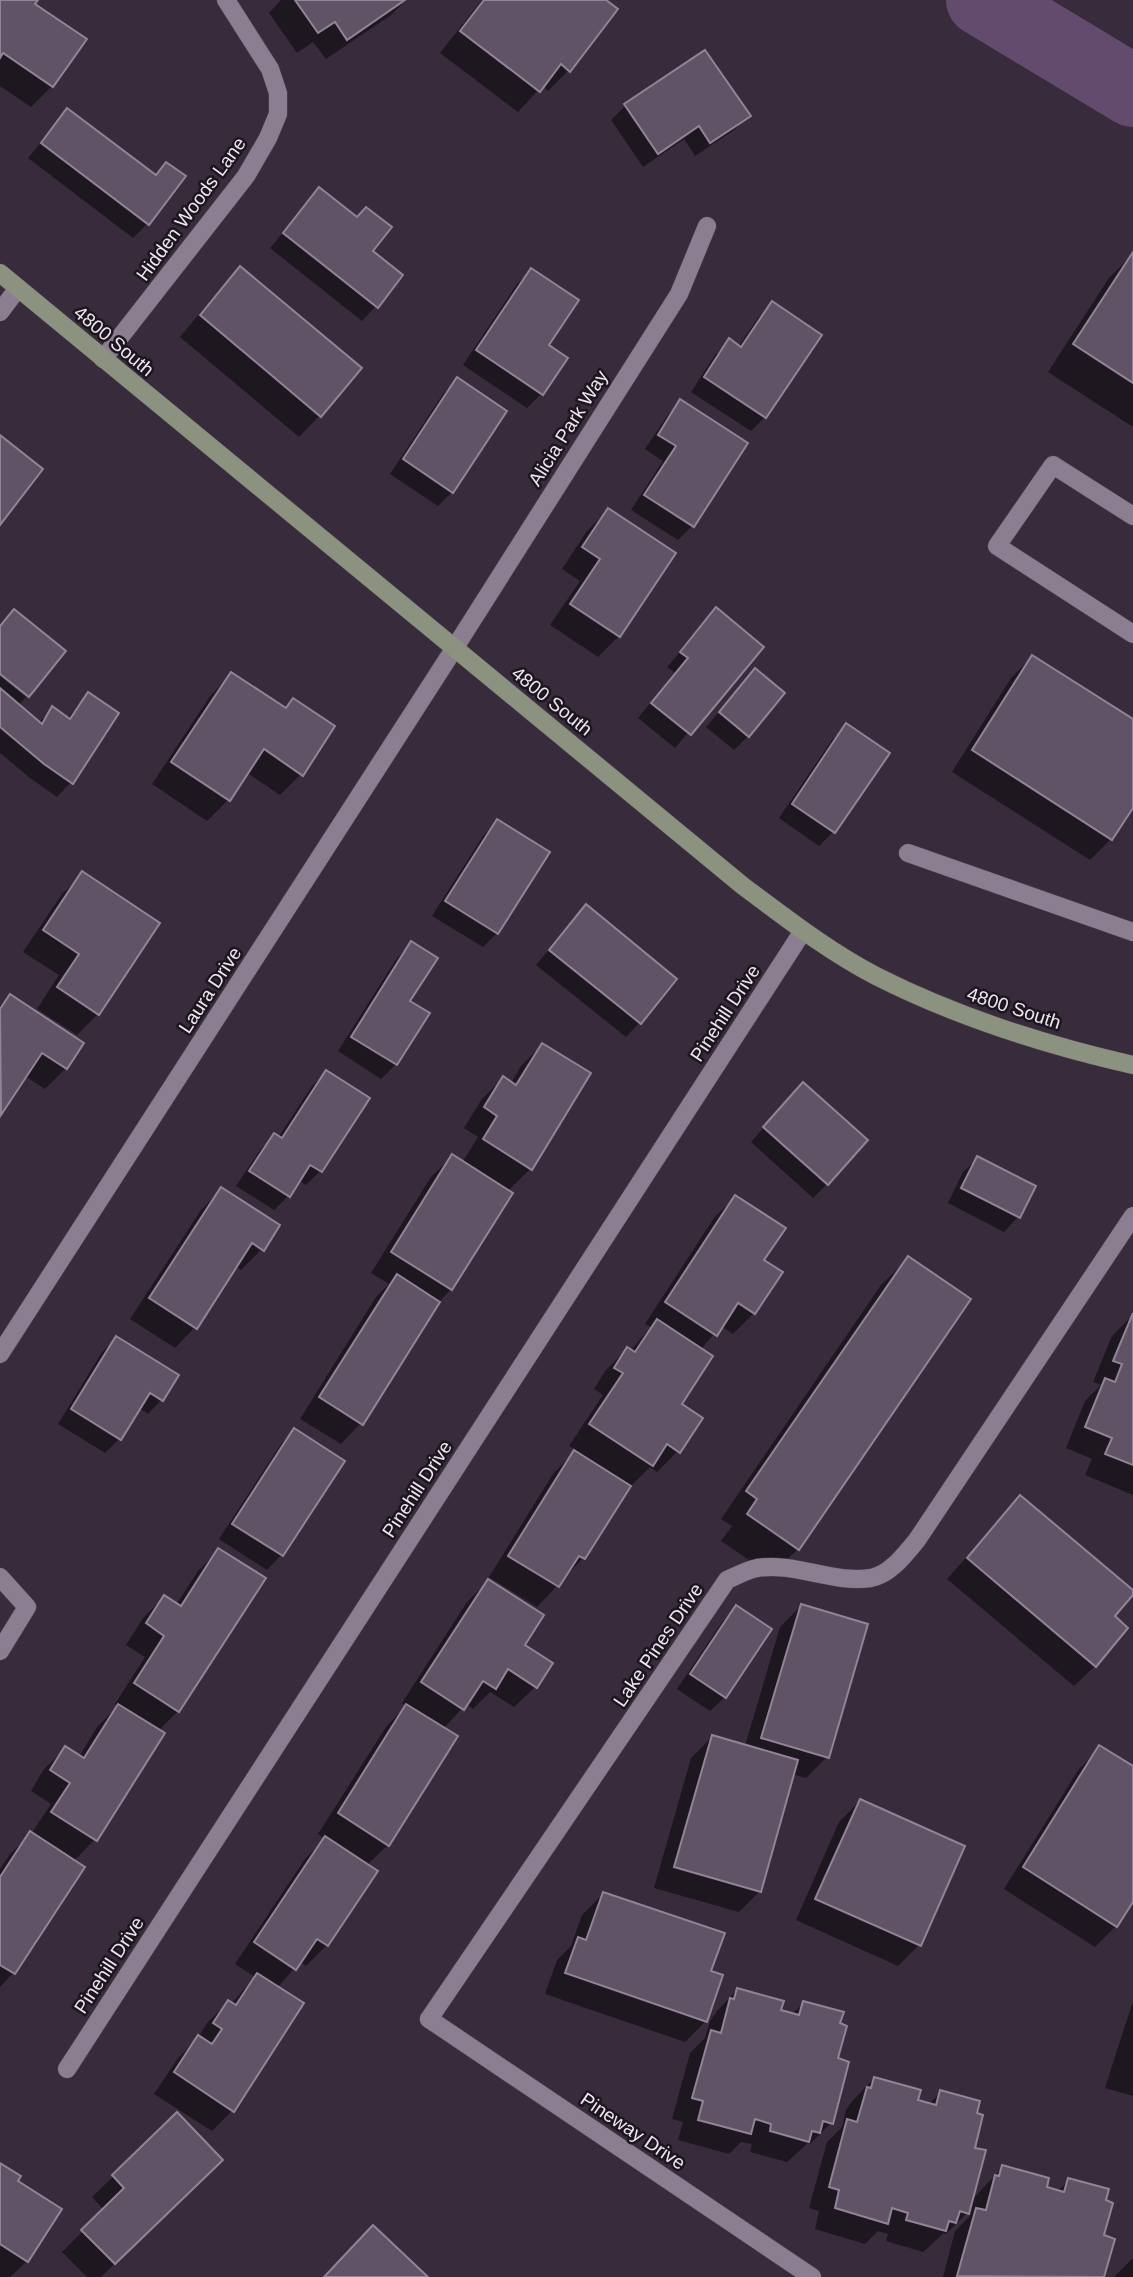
<svg xmlns="http://www.w3.org/2000/svg" width="1133" height="2277" font-family="Helvetica,sans-serif">
<style>
.shadow{fill:#0007}
.lines{fill:none;stroke-linecap:round;stroke-linejoin:round}
.river{stroke:#634b6d;stroke-width:72}
.building{fill:#605365;stroke:#928498;stroke-width:2}
.lane-casing{stroke:#514654;stroke-width:19}
.street-casing{stroke:#514654;stroke-width:19}
.secondary-casing{stroke:#514654;stroke-width:19}
.lane{stroke:#8b7e91;stroke-width:18}
.street{stroke:#8b7e91;stroke-width:18}
.secondary{stroke:#8b927f;stroke-width:18}
.labels{text-anchor:middle;dominant-baseline:central;stroke-width:5;stroke-linejoin:round;paint-order:stroke}
.street-label{font-size:19px;fill:#eee6f1;stroke:#1c161e}
</style>
<rect width="100%" height="100%" fill="#372b3c"/>
<g class="shadow">
<path d="M 0,0 L 36,0 L 32,5 L 84,40 L 52,86 L 31,107 L 0,86 Z"/>
<path d="M 281,0 L 406,0 L 391,15 L 326,59 L 313,42 L 297,53 L 269,13 Z"/>
<path d="M 482,0 L 604,0 L 569,70 L 548,91 L 542,86 L 518,112 L 440,53 Z"/>
<path d="M 625,106 L 748,116 L 734,130 L 695,156 L 684,139 L 643,167 L 611,120 Z"/>
<path d="M 68,111 L 154,176 L 167,164 L 147,224 L 133,238 L 28,158 Z"/>
<path d="M 320,189 L 376,306 L 362,321 L 270,248 Z"/>
<path d="M 1133,254 L 1133,427 L 1048,372 L 1109,278 Z"/>
<path d="M 241,269 L 359,368 L 319,416 L 299,437 L 180,337 L 220,289 Z"/>
<path d="M 531,270 L 547,345 L 566,358 L 541,394 L 527,408 L 463,365 L 517,284 Z"/>
<path d="M 772,304 L 765,417 L 751,431 L 691,392 L 715,355 L 729,341 L 738,347 L 758,318 Z"/>
<path d="M 457,379 L 452,492 L 438,506 L 390,474 L 443,394 Z"/>
<path d="M 681,402 L 692,526 L 678,540 L 631,510 L 663,461 L 645,449 L 667,416 Z"/>
<path d="M 608,510 L 619,636 L 598,657 L 550,625 L 580,581 L 562,569 L 587,531 Z"/>
<path d="M 717,610 L 761,647 L 675,748 L 638,718 L 675,673 L 667,667 Z"/>
<path d="M 1032,657 L 1133,722 L 1133,804 L 1111,839 L 1090,860 L 952,772 L 1011,678 Z"/>
<path d="M 755,670 L 748,736 L 734,750 L 706,727 Z"/>
<path d="M 232,674 L 284,709 L 293,700 L 301,774 L 280,795 L 246,772 L 228,800 L 207,821 L 152,784 L 211,695 Z"/>
<path d="M 0,676 L 26,697 L 18,706 L 38,723 L 53,709 L 67,719 L 88,694 L 71,782 L 57,797 L 30,778 L 0,753 Z"/>
<path d="M 847,725 L 833,832 L 819,846 L 779,818 L 832,740 Z"/>
<path d="M 497,822 L 497,933 L 483,947 L 432,916 L 483,836 Z"/>
<path d="M 83,874 L 98,1014 L 77,1035 L 37,1009 L 59,975 L 23,952 L 62,894 Z"/>
<path d="M 586,907 L 640,1022 L 626,1037 L 536,965 Z"/>
<path d="M 411,944 L 408,1002 L 428,1014 L 396,1064 L 381,1079 L 338,1051 L 397,958 Z"/>
<path d="M 10,996 L 66,1068 L 45,1089 L 25,1076 L 0,1113 L 0,1006 Z"/>
<path d="M 542,1045 L 531,1168 L 508,1191 L 451,1289 L 438,1303 L 361,1423 L 341,1444 L 300,1419 L 376,1297 L 389,1284 L 371,1273 L 431,1177 L 452,1157 L 462,1163 L 478,1137 L 464,1128 L 482,1099 L 503,1078 L 511,1083 L 521,1066 Z"/>
<path d="M 326,1072 L 367,1098 L 320,1171 L 306,1185 L 298,1180 L 288,1196 L 274,1210 L 236,1186 L 260,1150 L 274,1136 L 278,1138 L 312,1086 Z"/>
<path d="M 789,1099 L 827,1184 L 813,1198 L 751,1142 Z"/>
<path d="M 978,1158 L 1034,1187 L 1018,1217 L 1004,1232 L 948,1203 L 963,1172 Z"/>
<path d="M 222,1189 L 262,1249 L 241,1270 L 235,1266 L 195,1327 L 175,1348 L 130,1319 L 201,1210 Z"/>
<path d="M 735,1197 L 762,1261 L 754,1313 L 733,1334 L 721,1326 L 700,1350 L 679,1404 L 678,1451 L 657,1472 L 650,1467 L 631,1486 L 583,1558 L 537,1607 L 489,1577 L 553,1474 L 576,1450 L 569,1446 L 603,1395 L 594,1389 L 606,1370 L 627,1349 L 630,1351 L 651,1327 L 645,1324 L 714,1218 Z"/>
<path d="M 908,1259 L 798,1549 L 771,1575 L 721,1541 L 732,1526 L 721,1519 L 881,1285 Z"/>
<path d="M 1133,1315 L 1133,1495 L 1085,1475 L 1092,1459 L 1066,1448 L 1085,1401 L 1101,1385 L 1093,1382 L 1112,1336 Z"/>
<path d="M 117,1338 L 162,1399 L 148,1414 L 139,1408 L 119,1439 L 105,1453 L 58,1424 L 102,1352 Z"/>
<path d="M 295,1430 L 342,1461 L 281,1555 L 267,1570 L 219,1539 L 281,1444 Z"/>
<path d="M 1020,1497 L 1133,1592 L 1113,1617 L 1095,1666 L 1074,1686 L 947,1579 Z"/>
<path d="M 219,1550 L 178,1711 L 158,1731 L 95,1839 L 73,1862 L 82,1868 L 13,1973 L 0,1987 L 0,1869 L 10,1854 L 31,1834 L 51,1804 L 31,1791 L 44,1769 L 65,1749 L 79,1757 L 97,1727 L 118,1706 L 115,1704 L 145,1657 L 126,1645 L 143,1618 L 164,1597 L 176,1605 L 198,1571 Z"/>
<path d="M 488,1581 L 523,1645 L 535,1687 L 514,1707 L 490,1692 L 473,1709 L 466,1704 L 443,1729 L 388,1845 L 367,1865 L 327,1945 L 306,1966 L 300,1962 L 277,1988 L 233,2110 L 212,2131 L 154,2094 L 178,2058 L 198,2038 L 207,2023 L 228,2002 L 231,2004 L 255,1977 L 235,1964 L 305,1859 L 325,1839 L 318,1834 L 386,1727 L 406,1706 L 402,1703 L 467,1602 Z"/>
<path d="M 801,1606 L 866,1625 L 827,1757 L 806,1778 L 792,1774 L 760,1891 L 739,1912 L 654,1888 L 691,1758 L 712,1737 L 745,1746 L 780,1627 Z"/>
<path d="M 736,1607 L 725,1697 L 710,1711 L 677,1689 L 722,1622 Z"/>
<path d="M 1100,1748 L 1133,1768 L 1133,1899 L 1116,1926 L 1095,1947 L 1004,1889 L 1079,1769 Z"/>
<path d="M 860,1801 L 919,1945 L 898,1966 L 796,1920 L 839,1822 Z"/>
<path d="M 603,1894 L 706,2021 L 685,2042 L 545,1994 L 557,1960 L 571,1946 L 582,1915 Z"/>
<path d="M 737,1990 L 779,2011 L 791,2015 L 804,2003 L 838,2025 L 831,2123 L 810,2144 L 808,2143 L 787,2162 L 750,2152 L 752,2144 L 741,2142 L 729,2154 L 678,2140 L 683,2122 L 672,2119 L 690,2053 L 705,2038 L 710,2021 L 717,2011 Z"/>
<path d="M 1133,2001 L 1133,2096 L 1105,2088 Z"/>
<path d="M 874,2079 L 916,2101 L 928,2105 L 941,2092 L 973,2149 L 970,2202 L 1003,2167 L 1045,2189 L 1057,2192 L 1069,2180 L 1102,2237 L 1113,2240 L 1103,2277 L 943,2277 L 955,2231 L 970,2216 L 972,2208 L 946,2234 L 944,2233 L 923,2252 L 886,2241 L 888,2234 L 878,2231 L 865,2244 L 815,2229 L 819,2211 L 809,2208 L 827,2142 L 842,2127 L 846,2110 L 853,2100 Z"/>
<path d="M 177,2115 L 200,2181 L 101,2277 L 87,2277 L 62,2252 L 104,2210 L 92,2197 Z"/>
<path d="M 0,2165 L 15,2181 L 27,2261 L 10,2277 L 0,2277 Z"/>
<path d="M 1133,2258 L 1133,2277 L 1114,2277 Z"/>
</g>
<g class="lines">
<path class="river" d="M 982,0 L 1133,91"/>
</g>
<g class="building">
<path d="M 0,0 L 38,0 L 35,4 L 87,39 L 53,87 L 3,53 L 0,58 Z"/>
<path d="M 295,0 L 405,0 L 347,40 L 335,22 L 318,33 Z"/>
<path d="M 484,0 L 606,0 L 618,9 L 570,72 L 561,64 L 540,92 L 460,31 Z"/>
<path d="M 705,50 L 751,116 L 710,143 L 699,126 L 658,154 L 624,104 Z"/>
<path d="M 67,108 L 156,175 L 166,162 L 186,176 L 149,225 L 41,143 Z"/>
<path d="M 319,187 L 357,217 L 366,207 L 392,227 L 373,251 L 403,275 L 378,308 L 283,233 Z"/>
<path d="M 1133,252 L 1133,383 L 1073,344 Z"/>
<path d="M 240,266 L 362,368 L 321,417 L 200,315 Z"/>
<path d="M 531,268 L 579,300 L 549,345 L 568,358 L 543,395 L 476,350 Z"/>
<path d="M 772,301 L 822,335 L 766,418 L 704,377 L 729,338 L 741,347 Z"/>
<path d="M 457,377 L 507,411 L 453,493 L 403,459 Z"/>
<path d="M 680,399 L 748,443 L 694,527 L 644,495 L 676,446 L 658,435 Z"/>
<path d="M 0,435 L 43,469 L 0,525 Z"/>
<path d="M 608,508 L 676,553 L 620,637 L 570,604 L 600,559 L 582,547 Z"/>
<path d="M 716,607 L 764,647 L 691,735 L 651,703 L 688,658 L 680,652 Z"/>
<path d="M 14,609 L 66,651 L 29,697 L 0,674 L 0,626 Z"/>
<path d="M 1032,655 L 1133,719 L 1133,808 L 1112,840 L 972,750 Z"/>
<path d="M 755,668 L 785,693 L 749,737 L 719,712 Z"/>
<path d="M 231,672 L 286,708 L 293,698 L 335,726 L 303,776 L 264,749 L 230,801 L 171,762 Z"/>
<path d="M 0,688 L 42,724 L 52,706 L 70,719 L 88,692 L 119,713 L 73,784 L 44,764 L 0,727 Z"/>
<path d="M 846,723 L 890,753 L 835,833 L 792,804 Z"/>
<path d="M 497,819 L 550,852 L 498,934 L 445,901 Z"/>
<path d="M 82,871 L 160,923 L 99,1015 L 57,987 L 79,954 L 43,930 Z"/>
<path d="M 586,904 L 677,979 L 641,1024 L 549,950 Z"/>
<path d="M 411,941 L 438,958 L 410,1001 L 430,1013 L 397,1065 L 351,1037 Z"/>
<path d="M 10,994 L 84,1043 L 67,1069 L 42,1053 L 1,1115 L 0,1009 Z"/>
<path d="M 542,1043 L 591,1073 L 532,1170 L 483,1139 L 497,1116 L 484,1107 L 503,1076 L 516,1085 Z"/>
<path d="M 326,1070 L 370,1098 L 322,1172 L 310,1165 L 290,1197 L 249,1171 L 274,1133 L 282,1138 Z"/>
<path d="M 803,1082 L 868,1140 L 828,1185 L 763,1127 Z"/>
<path d="M 452,1154 L 513,1193 L 452,1290 L 391,1252 Z"/>
<path d="M 977,1156 L 1036,1186 L 1020,1218 L 961,1188 Z"/>
<path d="M 221,1187 L 280,1225 L 264,1251 L 252,1243 L 197,1329 L 149,1298 Z"/>
<path d="M 735,1195 L 786,1228 L 764,1260 L 783,1272 L 755,1314 L 738,1303 L 717,1336 L 665,1302 Z"/>
<path d="M 908,1256 L 971,1299 L 799,1550 L 747,1514 L 757,1499 L 746,1491 Z"/>
<path d="M 397,1274 L 440,1302 L 363,1425 L 319,1397 Z"/>
<path d="M 1133,1313 L 1133,1465 L 1105,1454 L 1112,1438 L 1085,1427 L 1105,1378 L 1115,1382 L 1122,1364 L 1113,1361 Z"/>
<path d="M 657,1319 L 713,1356 L 682,1404 L 703,1418 L 680,1453 L 667,1444 L 653,1466 L 589,1424 L 623,1373 L 614,1368 L 627,1347 L 635,1352 Z"/>
<path d="M 116,1336 L 179,1375 L 163,1401 L 150,1393 L 121,1440 L 71,1409 Z"/>
<path d="M 294,1428 L 345,1461 L 283,1556 L 232,1524 Z"/>
<path d="M 574,1450 L 631,1486 L 585,1559 L 579,1556 L 559,1587 L 508,1556 Z"/>
<path d="M 1020,1495 L 1133,1590 L 1133,1595 L 1115,1616 L 1128,1628 L 1096,1667 L 967,1558 Z"/>
<path d="M 218,1548 L 266,1578 L 179,1712 L 134,1683 L 164,1636 L 146,1623 L 164,1595 L 181,1606 Z"/>
<path d="M 488,1579 L 544,1615 L 525,1645 L 553,1663 L 537,1688 L 508,1669 L 496,1689 L 483,1681 L 464,1710 L 421,1682 Z"/>
<path d="M 801,1604 L 868,1624 L 829,1758 L 761,1738 Z"/>
<path d="M 736,1605 L 772,1629 L 726,1698 L 690,1674 Z"/>
<path d="M 118,1704 L 165,1733 L 97,1841 L 51,1812 L 70,1783 L 50,1770 L 65,1746 L 84,1758 Z"/>
<path d="M 406,1704 L 458,1736 L 389,1846 L 338,1813 Z"/>
<path d="M 712,1735 L 798,1760 L 761,1892 L 674,1867 Z"/>
<path d="M 1099,1745 L 1133,1766 L 1133,1902 L 1117,1927 L 1023,1867 Z"/>
<path d="M 860,1799 L 965,1846 L 921,1946 L 815,1899 Z"/>
<path d="M 30,1831 L 85,1867 L 15,1974 L 0,1965 L 0,1877 Z"/>
<path d="M 325,1836 L 378,1871 L 328,1946 L 317,1939 L 296,1970 L 254,1942 Z"/>
<path d="M 603,1892 L 725,1933 L 711,1971 L 723,1975 L 707,2022 L 565,1973 L 578,1937 L 586,1940 Z"/>
<path d="M 257,1973 L 304,2003 L 234,2112 L 174,2072 L 198,2035 L 212,2044 L 222,2029 L 213,2023 L 228,2000 L 236,2005 Z"/>
<path d="M 737,1988 L 784,2001 L 781,2010 L 799,2015 L 803,2001 L 844,2012 L 840,2023 L 847,2026 L 838,2058 L 849,2062 L 833,2124 L 823,2121 L 820,2133 L 812,2131 L 809,2142 L 770,2131 L 771,2124 L 755,2119 L 751,2134 L 698,2120 L 703,2101 L 692,2098 L 711,2030 L 721,2033 L 730,1998 L 734,1999 Z"/>
<path d="M 874,2077 L 921,2090 L 918,2100 L 936,2105 L 940,2090 L 980,2101 L 977,2113 L 983,2115 L 975,2148 L 986,2150 L 969,2214 L 960,2211 L 956,2223 L 949,2221 L 946,2231 L 906,2220 L 908,2213 L 892,2208 L 888,2224 L 835,2208 L 839,2190 L 829,2187 L 847,2119 L 857,2122 L 867,2087 L 871,2088 Z"/>
<path d="M 177,2112 L 223,2160 L 115,2264 L 81,2230 L 124,2188 L 112,2175 Z"/>
<path d="M 0,2163 L 21,2176 L 18,2181 L 62,2209 L 28,2262 L 0,2244 Z"/>
<path d="M 1002,2165 L 1049,2178 L 1047,2187 L 1064,2192 L 1068,2178 L 1109,2189 L 1106,2200 L 1113,2203 L 1104,2235 L 1115,2239 L 1104,2277 L 957,2276 L 976,2208 L 986,2210 L 995,2175 L 999,2176 Z"/>
<path d="M 373,2225 L 428,2277 L 324,2277 Z"/>
</g>
<g class="lines">
<g class="lane-casing">
<g id="lane">
<path d="M 1133,516 L 1053,465 L 997,546 L 1133,634"/>
<path d="M 908,853 L 1133,932"/>
<path d="M 0,1577 L 27,1607 L 0,1651"/>
<path d="M 429,2019 L 812,2277"/>
</g>
</g>
<g class="street-casing">
<g id="street">
<path d="M 0,312 L 18,288"/>
<path d="M 103,359 L 246,176 L 268,138 L 278,114 L 278,93 L 270,69 L 226,0"/>
<path d="M 0,1354 L 454,649 L 679,294 L 707,226"/>
<path d="M 429,2019 L 727,1580 C 736,1576 747,1570 757,1568 C 796,1562 833,1584 871,1578 C 891,1574 905,1554 917,1540 L 1133,1216"/>
<path d="M 67,2069 L 803,931"/>
</g>
</g>
<g class="secondary-casing">
<path id="secondary" d="M 0,273 L 743,886 C 786,918 828,951 876,976 C 957,1017 1045,1045 1133,1065"/>
</g>
<use href="#lane" class="lane"/>
<use href="#street" class="street"/>
<use href="#secondary" class="secondary"/>
</g>
<g class="labels">
<g class="street-label">
<text transform="translate(191 209) rotate(-54)">Hidden Woods Lane</text>
<text transform="translate(114 341) rotate(40)">4800 South</text>
<text transform="translate(568 428) rotate(-58)">Alicia Park Way</text>
<text transform="translate(552 701) rotate(39)">4800 South</text>
<text transform="translate(210 990) rotate(-57)">Laura Drive</text>
<text transform="translate(1014 1008) rotate(18)">4800 South</text>
<text transform="translate(725 1013) rotate(-57)">Pinehill Drive</text>
<text transform="translate(417 1489) rotate(-57)">Pinehill Drive</text>
<text transform="translate(658 1645) rotate(-56)">Lake Pines Drive</text>
<text transform="translate(109 1965) rotate(-57)">Pinehill Drive</text>
<text transform="translate(633 2131) rotate(34)">Pineway Drive</text>
</g>
</g>
</svg>
